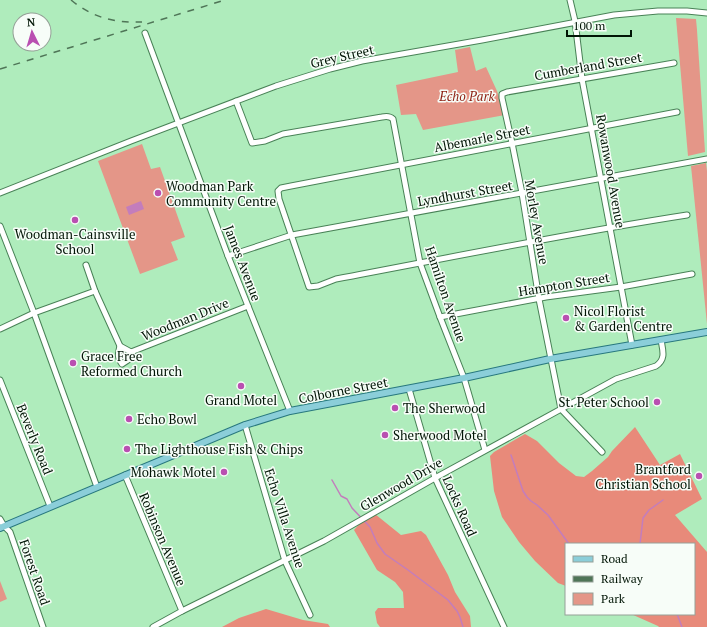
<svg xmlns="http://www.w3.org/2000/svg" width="707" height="627" font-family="'PT Serif',serif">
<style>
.green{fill:#e49688}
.forest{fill:#e88a7a}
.water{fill:#c37dbc}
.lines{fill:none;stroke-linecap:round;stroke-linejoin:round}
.stream{stroke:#c37dbc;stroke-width:1.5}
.minor-casing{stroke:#498257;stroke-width:7}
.major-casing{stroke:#28787e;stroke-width:8}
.minor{stroke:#fff;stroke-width:5}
.major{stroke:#8bced9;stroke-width:6}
.rail{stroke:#4f7557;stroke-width:1.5;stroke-dasharray:7 7;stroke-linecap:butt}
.poi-dot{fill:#b94fb1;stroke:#f7fdf8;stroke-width:1.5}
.labels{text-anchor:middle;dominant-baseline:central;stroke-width:3;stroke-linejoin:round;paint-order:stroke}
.street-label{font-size:13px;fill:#011505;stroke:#f7fdf8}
.park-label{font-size:13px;font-style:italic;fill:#8e1f12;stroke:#f7fdf8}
.poi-label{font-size:13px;fill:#011505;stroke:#f7fdf8;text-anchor:start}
</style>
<rect width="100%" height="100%" fill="#afecbc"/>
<g class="green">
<path d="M 676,18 L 696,19 L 697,30 L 705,152 L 688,156 Z"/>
<path d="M 470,47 L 476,71 L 486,67 L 497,91 L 505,115 L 423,130 L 416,114 L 401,115 L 396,85 L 458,72 L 455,50 Z"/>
<path d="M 142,144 L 151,169 L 160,167 L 185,237 L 171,242 L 178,260 L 140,274 L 98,161 Z"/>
<path d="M 706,163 L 707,171 L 707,324 L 691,166 Z"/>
<path d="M 0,581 L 7,599 L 0,602 Z"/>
</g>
<g class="forest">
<path d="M 635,427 L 660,465 L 680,454 L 702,499 L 675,515 L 707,552 L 707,627 L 659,627 L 658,626 L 631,614 L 694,614 L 694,544 L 566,544 L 566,586 L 558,583 L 535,561 L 519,542 L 502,517 L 494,491 L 490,456 L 494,452 L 525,434 L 537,441 L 559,463 L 576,476 L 584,477 L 592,471 L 608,457 L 612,451 Z"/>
<path d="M 375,514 L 401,535 L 421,531 L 426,535 L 448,575 L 455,592 L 470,616 L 471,627 L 380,627 L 377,623 L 375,612 L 378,608 L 404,608 L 403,592 L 395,582 L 377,570 L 354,530 L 363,520 Z"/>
<path d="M 266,609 L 303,620 L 328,624 L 330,627 L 222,627 L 239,618 Z"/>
</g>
<path class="water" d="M 141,201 L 144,209 L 129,215 L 126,207 Z"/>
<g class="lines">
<g class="stream">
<path d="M 511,455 L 523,491 L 527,497 L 531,501 L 537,505 L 548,515 L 569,544"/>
<path d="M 332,480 L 341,496 L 347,499 L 352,508 L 370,527 L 377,543 L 385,554 L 408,570 L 448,600 L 457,611 L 460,617 L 463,627"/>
<path d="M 640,544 L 643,518 L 649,510 L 663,500"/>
<path d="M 677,614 L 682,627"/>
</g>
<g class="minor-casing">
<g id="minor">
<path d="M 570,0 L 575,21 L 582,79 L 632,345"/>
<path d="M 145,33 L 228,256 L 290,411"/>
<path d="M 236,101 L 252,143 L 265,141 L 283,134 L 382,117 C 386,116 390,116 393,119 L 420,263 L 440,317 L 464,378 L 485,450"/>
<path d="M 677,112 L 291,186 L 281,188 L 278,191 L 279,199 L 309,287 L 318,286 L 336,279 C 453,257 570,233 687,215"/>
<path d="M 0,193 L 131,141 L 276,86 L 330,69 L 362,61 L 482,40 L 614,15 L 658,11 L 687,11 L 707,13"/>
<path d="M 0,226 L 34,313 L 97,487"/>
<path d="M 228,256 L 292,235 L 707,159"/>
<path d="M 86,265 L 95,291 L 120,346"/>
<path d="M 440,317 L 546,297 L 621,287 L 692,274"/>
<path d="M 0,329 L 34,313 L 95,291"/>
<path d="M 131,352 L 120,346 C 118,354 117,357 122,364 L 128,360 L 131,352 L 248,306"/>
<path d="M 0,380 L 50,506"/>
<path d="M 409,389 L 435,478 L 504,627"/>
<path d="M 245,425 L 285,561 L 310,615"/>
<path d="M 602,452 L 561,409 L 539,299 L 522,193 L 512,143 L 502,98 L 502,94 L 507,92 L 674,63"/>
<path d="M 125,475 L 182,611"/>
<path d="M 0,519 L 4,526 L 10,532 L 43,627"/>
<path d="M 153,627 L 182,611 L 324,541 L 435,478 L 616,379 L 656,366 C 666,359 663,351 661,340"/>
</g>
</g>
<g class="major-casing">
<path id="major" d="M 0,528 L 245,425 L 290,411 L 464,378 L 550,359 L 707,332"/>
</g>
<use href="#minor" class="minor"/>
<use href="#major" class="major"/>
<g class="rail">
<path d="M 71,0 C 93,18 115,23 142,22"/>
<path d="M 0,69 L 225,0"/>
</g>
</g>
<g class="poi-dot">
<circle cx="158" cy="193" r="4"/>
<circle cx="75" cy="220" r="4"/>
<circle cx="566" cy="318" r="4"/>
<circle cx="73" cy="363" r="4"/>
<circle cx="241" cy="386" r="4"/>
<circle cx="657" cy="402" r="4"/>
<circle cx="395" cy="408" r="4"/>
<circle cx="129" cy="419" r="4"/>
<circle cx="385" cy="435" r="4"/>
<circle cx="127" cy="449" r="4"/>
<circle cx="224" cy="472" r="4"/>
<circle cx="699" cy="476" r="4"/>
</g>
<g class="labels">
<g class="street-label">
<text transform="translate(342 56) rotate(-13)">Grey Street</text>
<text transform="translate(588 66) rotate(-10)">Cumberland Street</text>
<text transform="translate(482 138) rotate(-11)">Albemarle Street</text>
<text transform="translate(611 171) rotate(80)">Rowanwood Avenue</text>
<text transform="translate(465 193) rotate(-10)">Lyndhurst Street</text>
<text transform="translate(537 222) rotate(80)">Morley Avenue</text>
<text transform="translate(243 263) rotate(69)">James Avenue</text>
<text transform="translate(564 284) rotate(-9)">Hampton Street</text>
<text transform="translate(446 294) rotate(71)">Hamilton Avenue</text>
<text transform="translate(185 319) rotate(-22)">Woodman Drive</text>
<text transform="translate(343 390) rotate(-11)">Colborne Street</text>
<text transform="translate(35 439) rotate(68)">Beverly Road</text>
<text transform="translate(401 484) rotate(-30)">Glenwood Drive</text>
<text transform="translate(460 506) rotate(66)">Locks Road</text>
<text transform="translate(285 518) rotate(72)">Echo Villa Avenue</text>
<text transform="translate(163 539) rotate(67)">Robinson Avenue</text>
<text transform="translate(35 572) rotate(71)">Forest Road</text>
</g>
<g class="park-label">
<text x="467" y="96">Echo Park</text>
</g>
<g class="poi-label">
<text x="166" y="186">Woodman Park<tspan x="166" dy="15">Community Centre</tspan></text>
<text x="75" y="234" text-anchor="middle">Woodman-Cainsville<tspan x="75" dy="15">School</tspan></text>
<text x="574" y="311">Nicol Florist<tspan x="574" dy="15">&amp; Garden Centre</tspan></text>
<text x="81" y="356">Grace Free<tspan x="81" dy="15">Reformed Church</tspan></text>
<text x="241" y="400" text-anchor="middle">Grand Motel</text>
<text x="649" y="402" text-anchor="end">St. Peter School</text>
<text x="403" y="408">The Sherwood</text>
<text x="137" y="419">Echo Bowl</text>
<text x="393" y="435">Sherwood Motel</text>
<text x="135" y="449">The Lighthouse Fish &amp; Chips</text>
<text x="691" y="469" text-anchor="end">Brantford<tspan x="691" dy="15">Christian School</tspan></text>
<text x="216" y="472" text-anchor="end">Mohawk Motel</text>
</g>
</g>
<rect x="565" y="543" width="130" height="72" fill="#f7fdf8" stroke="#95a097"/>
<rect x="573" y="556" width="20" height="6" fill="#8bced9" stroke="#95a097"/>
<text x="601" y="563" font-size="12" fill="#011505">Road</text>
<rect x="573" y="576" width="20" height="6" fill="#4f7557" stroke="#95a097"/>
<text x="601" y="583" font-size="12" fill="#011505">Railway</text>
<rect x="573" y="593" width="20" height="12" fill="#e49688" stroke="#95a097"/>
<text x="601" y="603" font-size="12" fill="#011505">Park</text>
<g transform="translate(32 32) rotate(355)"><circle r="19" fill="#f7fdf8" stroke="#95a097"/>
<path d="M0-3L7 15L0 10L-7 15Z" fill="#b94fb1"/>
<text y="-6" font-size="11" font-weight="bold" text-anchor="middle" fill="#011505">N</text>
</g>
<path d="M567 30v6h64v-6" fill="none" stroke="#011505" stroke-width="2"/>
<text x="573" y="30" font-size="12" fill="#011505" stroke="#f7fdf8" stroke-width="3" paint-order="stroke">100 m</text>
</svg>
